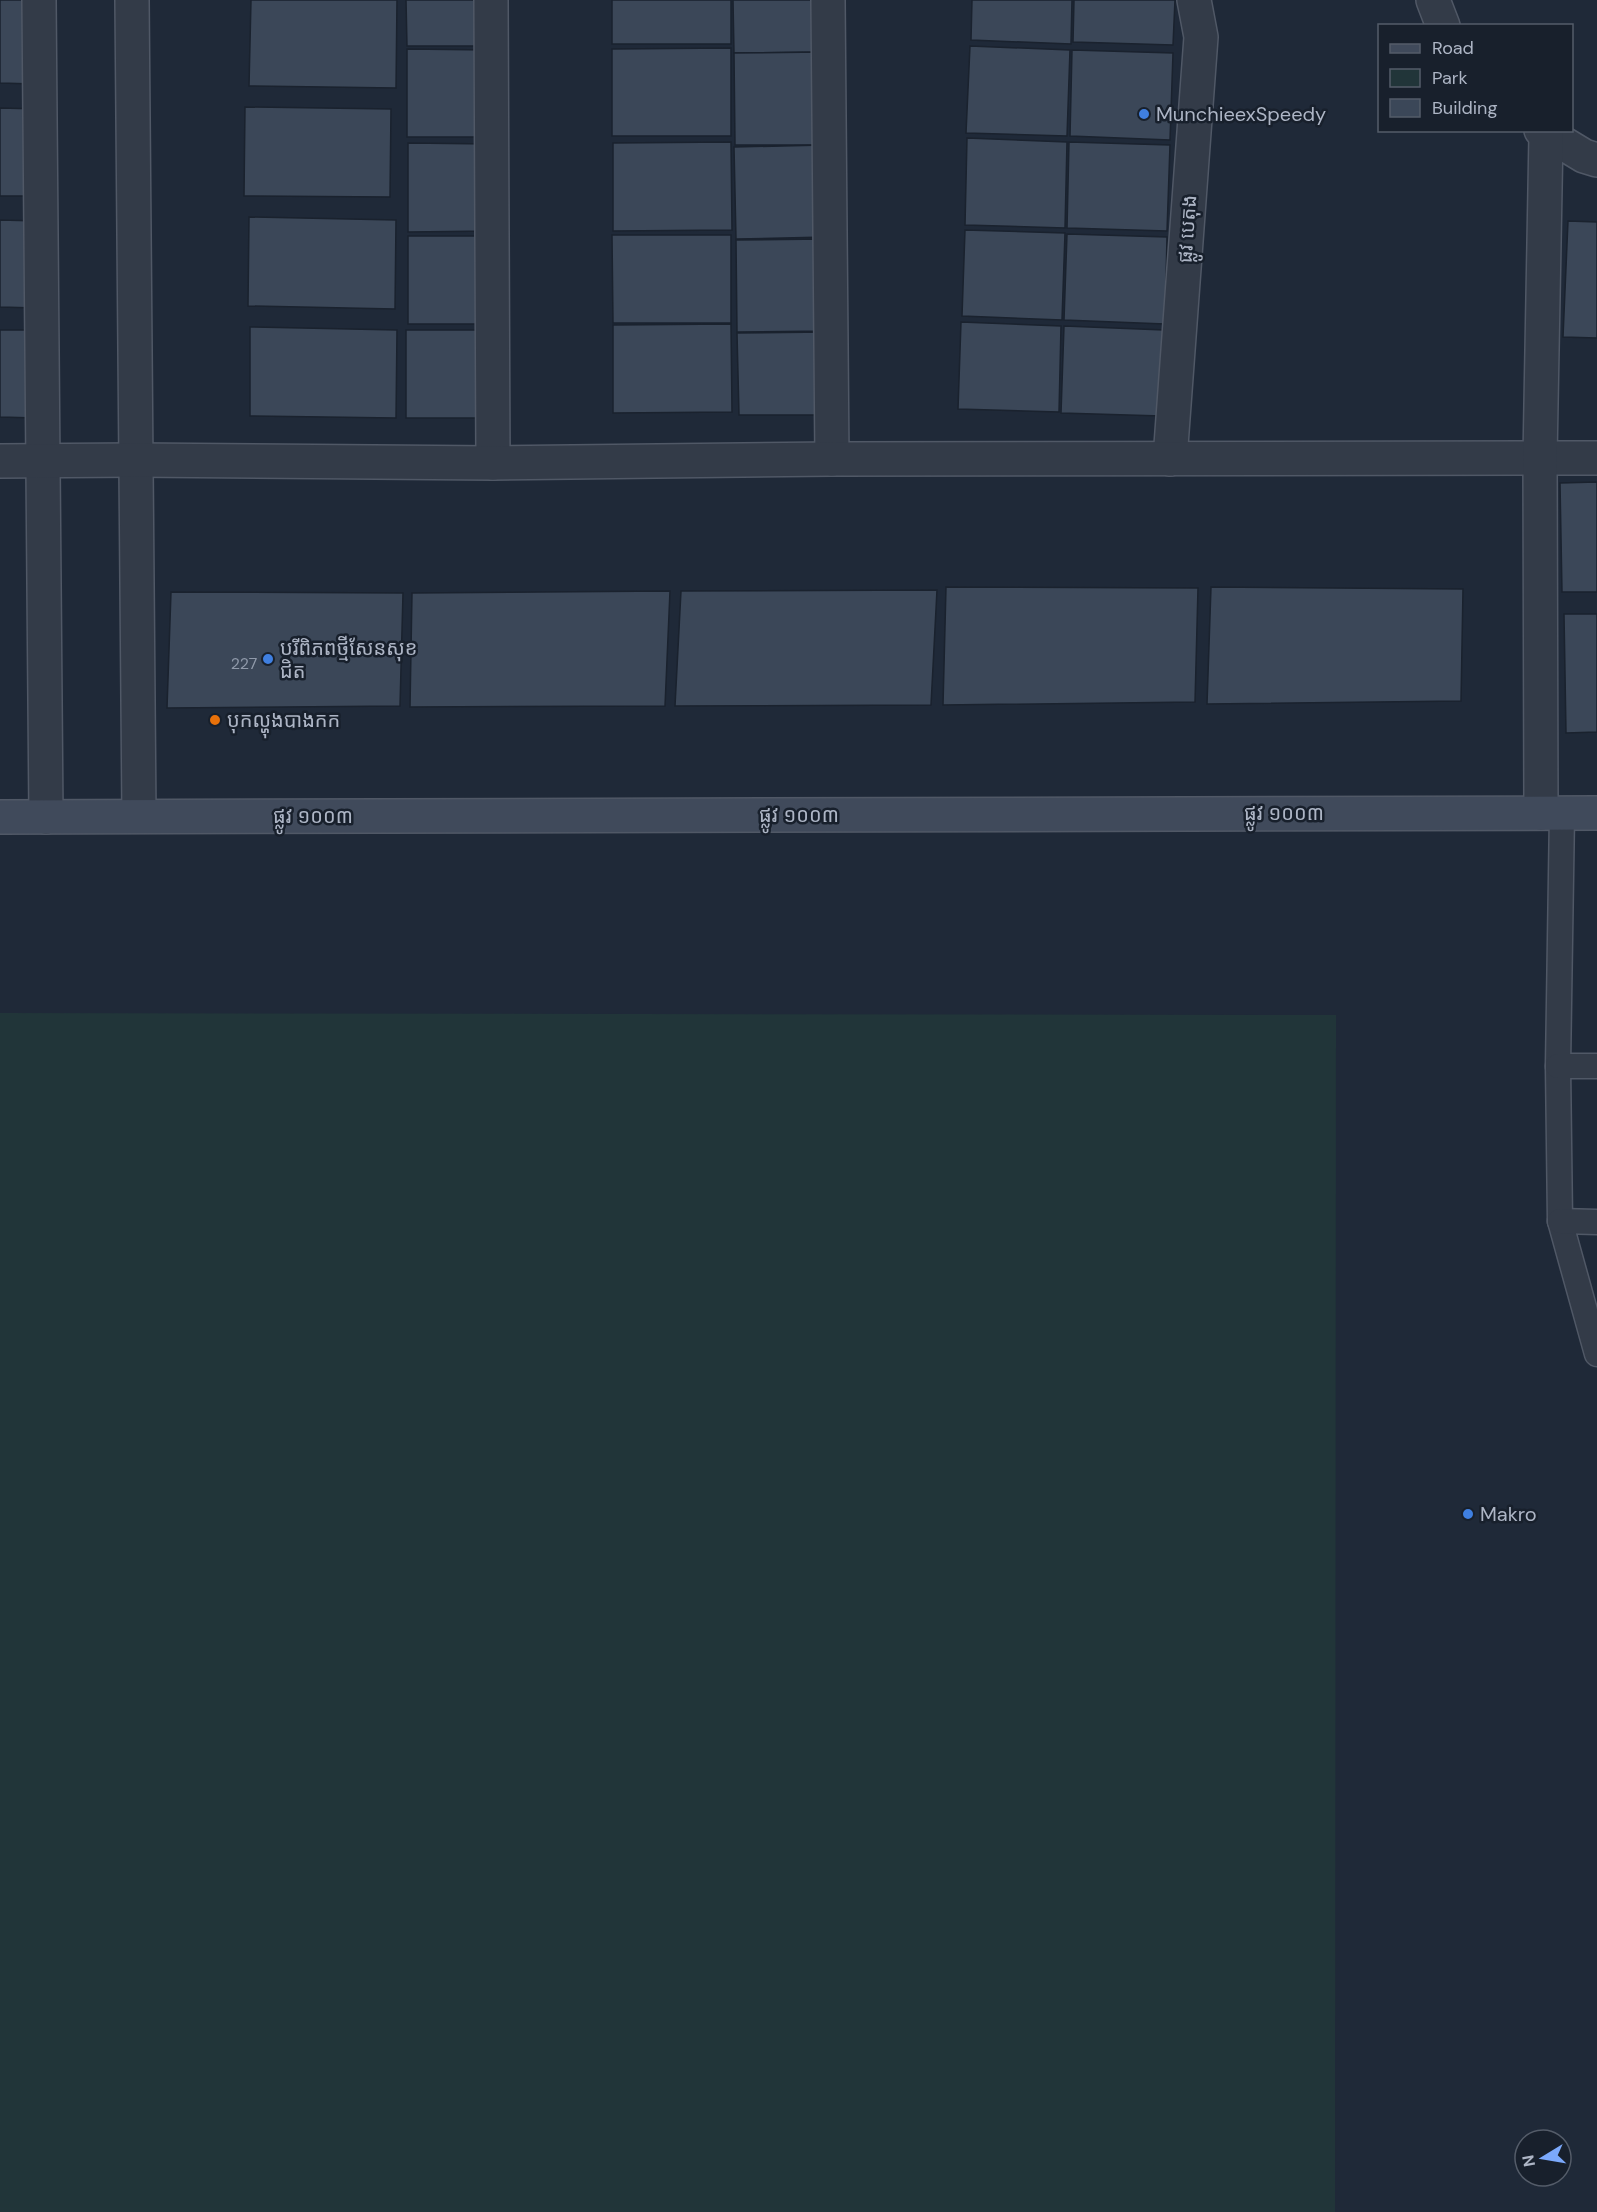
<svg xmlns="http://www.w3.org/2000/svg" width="1597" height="2212" font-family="'DM Sans','Noto Sans Khmer',sans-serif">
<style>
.green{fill:#213539}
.building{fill:#3b4758;stroke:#1a222e;stroke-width:1.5}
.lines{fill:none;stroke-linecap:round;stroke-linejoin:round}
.lane-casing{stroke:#505866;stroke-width:27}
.street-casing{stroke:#505866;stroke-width:36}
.secondary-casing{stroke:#505866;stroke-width:36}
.lane{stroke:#333b48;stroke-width:24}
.street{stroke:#333b48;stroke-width:33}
.secondary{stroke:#404a5b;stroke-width:33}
.shop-dot{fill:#3f7fe0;stroke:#18202c;stroke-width:2}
.food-dot{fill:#e8710a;stroke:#18202c;stroke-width:2}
.labels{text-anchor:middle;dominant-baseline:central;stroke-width:5;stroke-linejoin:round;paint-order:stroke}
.number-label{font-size:16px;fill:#909aaa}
.poi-label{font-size:20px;fill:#adb5c5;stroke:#18202c;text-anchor:start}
.street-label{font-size:20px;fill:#adb5c5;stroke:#18202c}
</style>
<rect width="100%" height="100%" fill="#1f2938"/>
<path class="green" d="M 0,1013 L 1336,1015 L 1335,2212 L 0,2212 Z"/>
<g class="building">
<path d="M 0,0 L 35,0 L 34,84 L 0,83 Z"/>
<path d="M 251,0 L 397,0 L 396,88 L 249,86 Z"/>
<path d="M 406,0 L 488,0 L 488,46 L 407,46 Z"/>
<rect x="612" y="0" width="119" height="44"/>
<path d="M 733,0 L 823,0 L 824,52 L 734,53 Z"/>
<path d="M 972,0 L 1072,0 L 1071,44 L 971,40 Z"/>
<path d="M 1074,0 L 1175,0 L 1173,45 L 1073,42 Z"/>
<path d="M 970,46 L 1070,50 L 1067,136 L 966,133 Z"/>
<path d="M 731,48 L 731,136 L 612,136 L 612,49 Z"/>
<path d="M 407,49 L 489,50 L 488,137 L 407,137 Z"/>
<path d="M 1072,50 L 1173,53 L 1170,140 L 1070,136 Z"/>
<path d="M 823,52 L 824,145 L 735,145 L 734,53 Z"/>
<path d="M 245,107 L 391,109 L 390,197 L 244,196 Z"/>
<path d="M 0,108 L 39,109 L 37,196 L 0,196 Z"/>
<path d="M 967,138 L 1067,142 L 1065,228 L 965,225 Z"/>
<path d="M 731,142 L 732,230 L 613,231 L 613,143 Z"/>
<path d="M 1069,142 L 1170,145 L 1167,231 L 1067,228 Z"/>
<path d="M 408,143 L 490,144 L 490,231 L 408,232 Z"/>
<path d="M 824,145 L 826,237 L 736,239 L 734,147 Z"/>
<path d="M 249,217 L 396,220 L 395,309 L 248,306 Z"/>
<path d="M 0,220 L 38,221 L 36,308 L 0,307 Z"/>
<path d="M 1568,221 L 1597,222 L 1597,338 L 1563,337 Z"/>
<path d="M 965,230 L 1065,233 L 1062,320 L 962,316 Z"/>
<path d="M 1067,234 L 1167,237 L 1165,324 L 1064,320 Z"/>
<path d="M 612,235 L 731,235 L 731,323 L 613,323 Z"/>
<path d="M 408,236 L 489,236 L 490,324 L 408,324 Z"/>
<path d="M 825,239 L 826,331 L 737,332 L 736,240 Z"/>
<path d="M 961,322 L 1061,326 L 1059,412 L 958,409 Z"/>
<path d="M 731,324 L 732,412 L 613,413 L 613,325 Z"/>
<path d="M 1064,326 L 1164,330 L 1162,416 L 1061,413 Z"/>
<path d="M 250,327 L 397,330 L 396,418 L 250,416 Z"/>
<path d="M 0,330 L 37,330 L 36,418 L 0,417 Z"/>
<rect x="406" y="330" width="82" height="88"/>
<path d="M 827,332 L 825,415 L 739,415 L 737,333 Z"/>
<path d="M 1597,482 L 1597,592 L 1562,592 L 1560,483 Z"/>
<path d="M 946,587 L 1198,588 L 1195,702 L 943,705 Z"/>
<path d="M 1211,587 L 1463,589 L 1461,701 L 1207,704 Z"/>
<path d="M 937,590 L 931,705 L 675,706 L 681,591 Z"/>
<path d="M 670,591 L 665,706 L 410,707 L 412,593 Z"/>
<path d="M 171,592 L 403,593 L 400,706 L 167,708 Z"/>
<path d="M 1564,614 L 1597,614 L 1597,732 L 1566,733 Z"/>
</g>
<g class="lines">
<g class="lane-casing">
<g id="lane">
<path d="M 1562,813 L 1558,1066 L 1560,1221 L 1597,1354"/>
<path d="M 1558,1066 L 1597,1066"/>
<path d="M 1560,1221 L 1597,1222"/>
</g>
</g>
<g class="street-casing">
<g id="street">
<path d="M 39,0 L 46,817"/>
<path d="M 132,0 L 139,816"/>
<path d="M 491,0 L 493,463"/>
<path d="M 828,0 L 832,459"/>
<path d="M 1433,0 L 1443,26"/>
<path d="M 1541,130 L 1584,156 L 1597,160"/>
<path d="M 1170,459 L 1201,37 L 1194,0"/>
<path d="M 0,461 L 135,460 L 493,463 L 832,459 L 1597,458"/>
<path d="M 1541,813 L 1540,458 L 1546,135"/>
</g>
</g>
<g class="secondary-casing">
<path id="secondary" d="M 0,817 L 1597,813"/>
</g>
<use href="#lane" class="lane"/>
<use href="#street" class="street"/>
<use href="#secondary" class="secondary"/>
</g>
<g class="shop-dot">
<circle cx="1144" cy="114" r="6"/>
<circle cx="268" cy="659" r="6"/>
<circle cx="1468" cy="1514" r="6"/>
</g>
<circle class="food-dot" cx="215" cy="720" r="6"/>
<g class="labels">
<g class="number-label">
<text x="244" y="663">227</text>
</g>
<g class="poi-label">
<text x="1156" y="114">MunchieexSpeedy</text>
<text x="280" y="648">បុរីពិភពថ្មីសែនសុខ<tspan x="280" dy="23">ជិត</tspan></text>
<text x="227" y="720">បុកល្ហុងបាងកក</text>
<text x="1480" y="1514">Makro</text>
</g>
<g class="street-label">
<text transform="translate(1187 229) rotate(-86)">ផ្លូវ បេតុង</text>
<text x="1284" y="813">ផ្លូវ ១០០៣</text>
<text x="799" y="815">ផ្លូវ ១០០៣</text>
<text x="313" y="816">ផ្លូវ ១០០៣</text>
</g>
</g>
<rect x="1378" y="24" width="195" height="108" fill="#18202c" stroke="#545c69" stroke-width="1.5"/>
<rect x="1390" y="44" width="30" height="9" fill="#404a5b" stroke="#545c69" stroke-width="1.5"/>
<text x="1432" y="54" font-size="18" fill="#adb5c5">Road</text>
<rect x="1390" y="69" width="30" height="18" fill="#213539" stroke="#545c69" stroke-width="1.5"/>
<text x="1432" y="84" font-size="18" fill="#adb5c5">Park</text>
<rect x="1390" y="99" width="30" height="18" fill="#3b4758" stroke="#545c69" stroke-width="1.5"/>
<text x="1432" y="114" font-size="18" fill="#adb5c5">Building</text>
<g transform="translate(1543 2158) rotate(259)"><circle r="28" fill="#18202c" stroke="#545c69" stroke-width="1.5"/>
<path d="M0-4.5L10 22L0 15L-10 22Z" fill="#7ba9fc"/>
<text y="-9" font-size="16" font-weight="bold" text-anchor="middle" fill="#adb5c5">N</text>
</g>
</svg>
